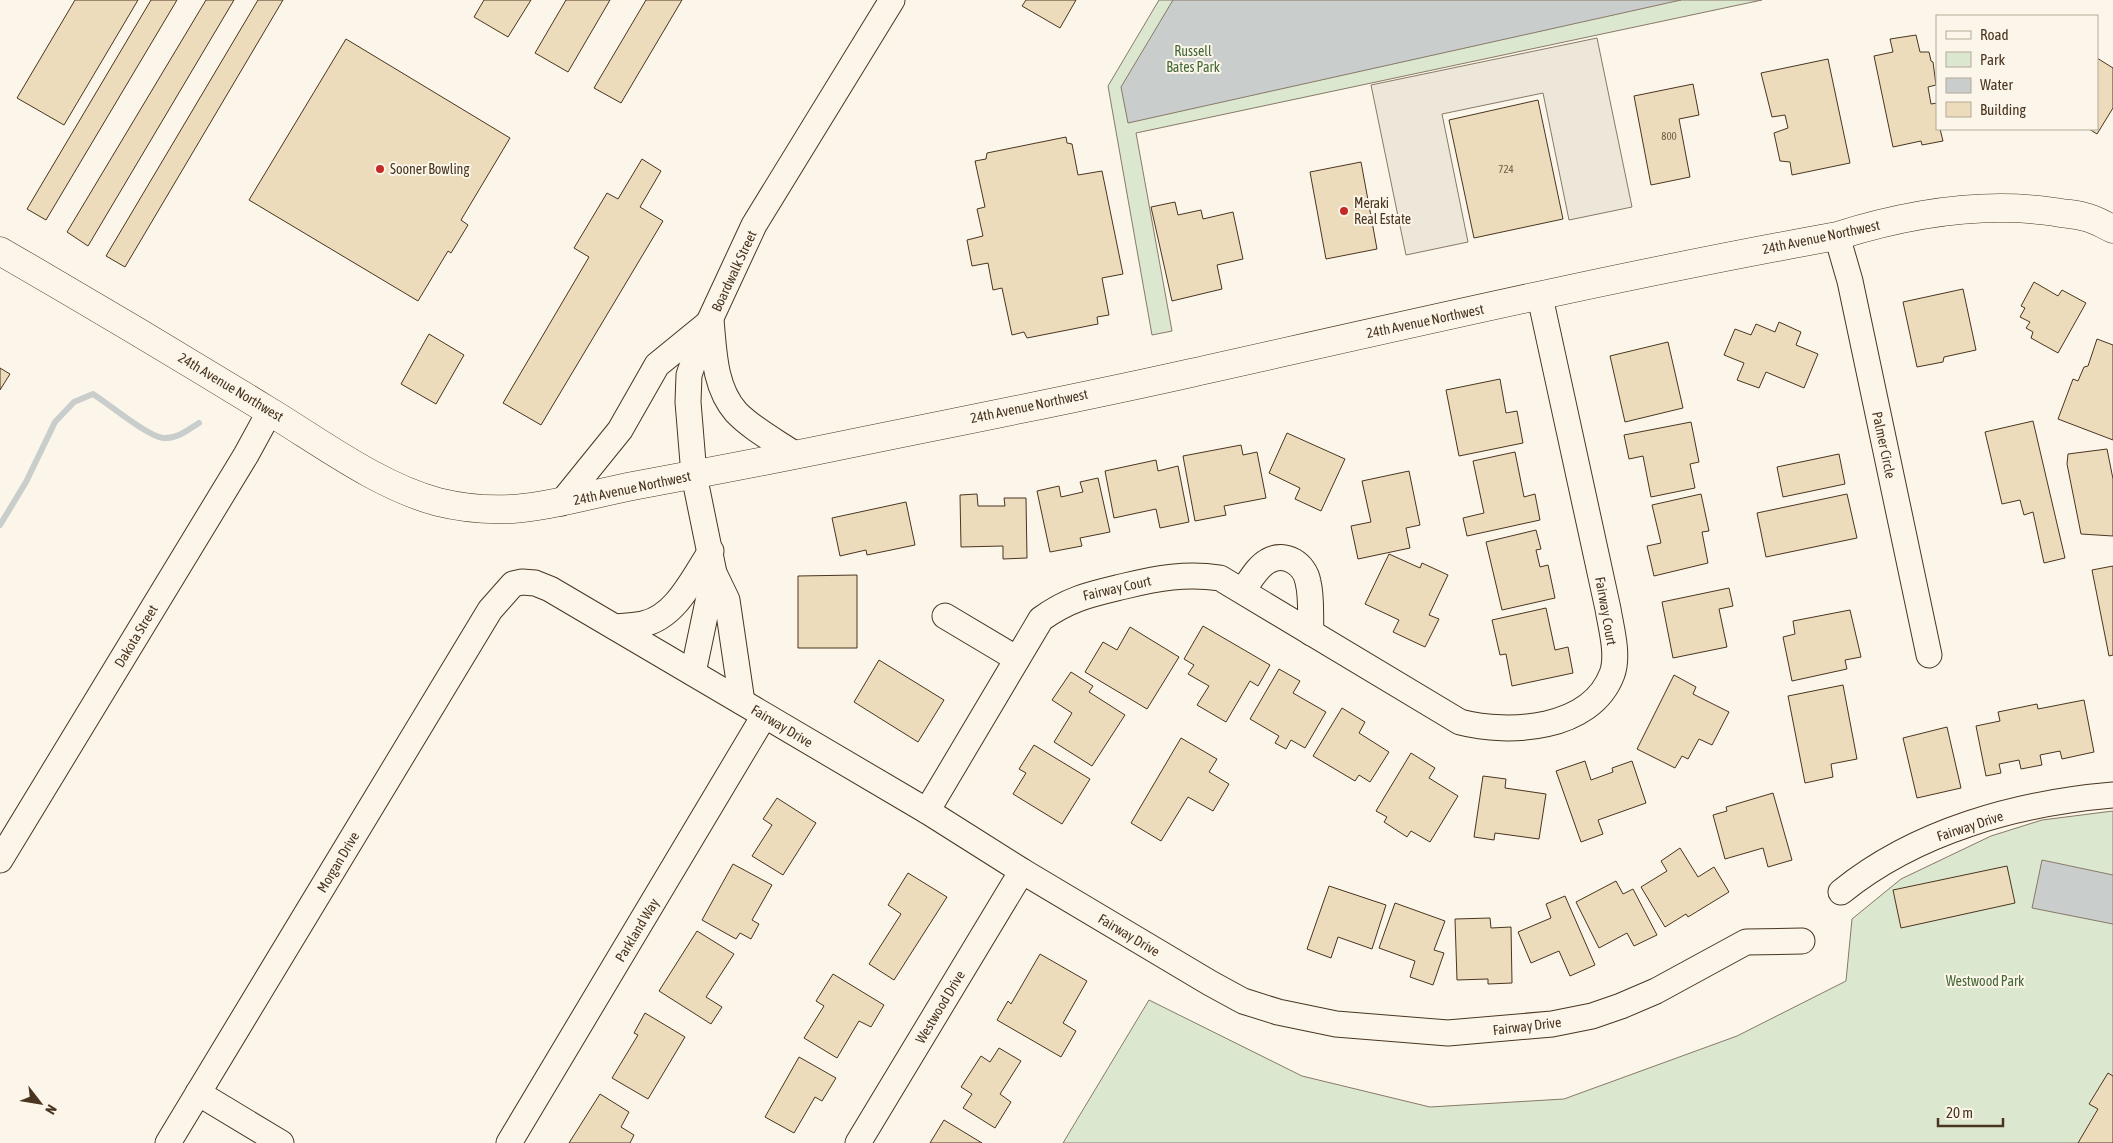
<svg xmlns="http://www.w3.org/2000/svg" width="2113" height="1143" font-family="'Asap Condensed',sans-serif">
<style>
.green{fill:#dce7d0;stroke:#887966}
.parking{fill:#ede7d9;stroke:#887966}
.water{fill:#c9cecd;stroke:#887966}
.lines{fill:none;stroke-linecap:round;stroke-linejoin:round}
.stream{stroke:#c9cecd;stroke-width:6}
.building{fill:#ecdcbc;stroke:#4a3520}
.minor-casing{stroke:#4a3520;stroke-width:27}
.major-casing{stroke:#4a3520;stroke-width:29}
.minor{stroke:#fbf6e9;stroke-width:25}
.major{stroke:#fbf6e9;stroke-width:28}
.poi-dot{fill:#c62828;stroke:#fbf6e9;stroke-width:2}
.labels{text-anchor:middle;dominant-baseline:central;stroke-width:4;stroke-linejoin:round;paint-order:stroke}
.number-label{font-size:11px;fill:#725f47}
.park-label{font-size:14px;fill:#436837;stroke:#fbf6e9}
.poi-label{font-size:14px;fill:#4a3520;stroke:#fbf6e9;text-anchor:start}
.street-label{font-size:14px;fill:#4a3520;stroke:#fbf6e9}
</style>
<rect width="100%" height="100%" fill="#fbf6e9"/>
<g class="green">
<path d="M 1159,0 L 1762,0 L 1136,133 L 1172,331 L 1152,335 L 1108,86 Z"/>
<path d="M 2113,811 L 2113,1143 L 1063,1143 L 1149,1000 L 1302,1076 L 1430,1107 L 1564,1099 L 1737,1036 L 1846,981 L 1852,919 L 1901,879 L 1991,836 L 2042,820 Z"/>
</g>
<path class="parking" d="M 1597,38 L 1632,207 L 1569,220 L 1543,93 L 1442,114 L 1468,242 L 1406,255 L 1371,85 Z"/>
<g class="water">
<path d="M 1173,0 L 1681,0 L 1128,123 L 1121,87 Z"/>
<path d="M 2042,860 L 2113,875 L 2113,924 L 2032,908 Z"/>
</g>
<g class="lines">
<path class="stream" d="M 0,525 L 26,482 L 55,422 L 74,402 L 93,394 C 109,404 147,436 163,438 C 177,439 188,430 199,423"/>
</g>
<g class="building">
<path d="M 75,0 L 138,0 L 64,125 L 17,98 Z"/>
<path d="M 151,0 L 177,0 L 46,220 L 27,209 Z"/>
<path d="M 206,0 L 234,0 L 88,246 L 67,232 Z"/>
<path d="M 258,0 L 283,0 L 125,267 L 106,256 Z"/>
<path d="M 484,0 L 531,0 L 508,37 L 474,17 Z"/>
<path d="M 566,0 L 610,0 L 568,72 L 535,53 Z"/>
<path d="M 646,0 L 682,0 L 621,103 L 594,88 Z"/>
<path d="M 1026,0 L 1076,0 L 1060,28 L 1022,6 Z"/>
<path d="M 1916,35 L 1920,52 L 1929,52 L 1931,61 L 1933,62 L 1936,85 L 1928,87 L 1931,104 L 1937,103 L 1937,129 L 1940,129 L 1943,141 L 1922,145 L 1921,141 L 1893,147 L 1874,56 L 1893,52 L 1890,39 Z"/>
<path d="M 346,39 L 510,138 L 461,220 L 468,225 L 451,253 L 448,251 L 418,301 L 249,200 Z"/>
<path d="M 2097,58 L 2113,68 L 2113,108 L 2097,134 L 2089,129 L 2097,129 Z"/>
<path d="M 1828,59 L 1850,163 L 1792,175 L 1790,162 L 1780,161 L 1774,133 L 1788,128 L 1785,115 L 1772,117 L 1761,73 Z"/>
<path d="M 1693,84 L 1699,115 L 1679,119 L 1690,177 L 1651,185 L 1634,96 Z"/>
<path d="M 1538,100 L 1563,219 L 1474,238 L 1449,120 Z"/>
<path d="M 1066,137 L 1067,143 L 1072,144 L 1078,175 L 1102,171 L 1123,274 L 1102,278 L 1109,315 L 1097,317 L 1098,324 L 1027,338 L 1024,332 L 1012,335 L 1002,288 L 993,290 L 988,263 L 972,266 L 967,240 L 983,236 L 977,209 L 985,207 L 975,161 L 986,159 L 987,153 Z"/>
<path d="M 642,159 L 661,171 L 640,207 L 663,221 L 541,425 L 503,403 L 589,257 L 574,248 L 607,193 L 618,199 Z"/>
<path d="M 1361,162 L 1377,249 L 1326,259 L 1310,172 Z"/>
<path d="M 1175,202 L 1178,215 L 1201,210 L 1203,219 L 1233,212 L 1243,259 L 1217,265 L 1222,289 L 1172,301 L 1151,207 Z"/>
<path d="M 2034,282 L 2058,296 L 2062,290 L 2086,303 L 2058,353 L 2031,338 L 2033,332 L 2026,328 L 2030,322 L 2020,317 L 2025,308 L 2021,306 Z"/>
<path d="M 1963,289 L 1976,350 L 1944,357 L 1943,362 L 1917,367 L 1903,302 Z"/>
<path d="M 1779,322 L 1801,332 L 1796,345 L 1818,354 L 1804,388 L 1766,372 L 1759,388 L 1737,380 L 1744,363 L 1724,355 L 1735,329 L 1751,335 L 1756,324 L 1775,332 Z"/>
<path d="M 429,334 L 464,355 L 436,404 L 401,384 Z"/>
<path d="M 2097,339 L 2113,345 L 2113,440 L 2058,419 L 2073,379 L 2078,381 L 2084,367 L 2088,366 Z"/>
<path d="M 1668,342 L 1683,408 L 1625,422 L 1610,356 Z"/>
<path d="M 0,368 L 10,374 L 0,390 Z"/>
<path d="M 1500,379 L 1506,413 L 1517,411 L 1523,443 L 1459,456 L 1446,390 Z"/>
<path d="M 2033,421 L 2065,558 L 2044,563 L 2033,512 L 2024,515 L 2020,500 L 2002,504 L 1985,432 Z"/>
<path d="M 1691,422 L 1699,462 L 1690,464 L 1695,488 L 1651,497 L 1643,456 L 1629,459 L 1624,435 Z"/>
<path d="M 1287,433 L 1345,459 L 1321,511 L 1295,499 L 1300,488 L 1269,473 Z"/>
<path d="M 1241,445 L 1243,455 L 1257,452 L 1266,498 L 1224,506 L 1226,515 L 1195,521 L 1183,456 Z"/>
<path d="M 2107,449 L 2113,479 L 2113,536 L 2081,534 L 2067,464 L 2068,454 Z"/>
<path d="M 1515,452 L 1524,497 L 1535,494 L 1540,520 L 1467,536 L 1463,518 L 1484,513 L 1473,461 Z"/>
<path d="M 1839,454 L 1845,484 L 1783,497 L 1777,467 Z"/>
<path d="M 1156,460 L 1158,471 L 1178,466 L 1189,522 L 1160,528 L 1156,509 L 1114,518 L 1105,471 Z"/>
<path d="M 1409,471 L 1420,525 L 1406,528 L 1410,548 L 1358,559 L 1351,526 L 1371,522 L 1362,481 Z"/>
<path d="M 1098,478 L 1110,532 L 1080,538 L 1082,546 L 1050,552 L 1037,491 L 1059,486 L 1061,497 L 1083,492 L 1080,482 Z"/>
<path d="M 977,494 L 978,506 L 1005,506 L 1004,498 L 1026,498 L 1027,558 L 1003,559 L 1003,546 L 961,547 L 960,495 Z"/>
<path d="M 1701,494 L 1709,531 L 1702,532 L 1708,563 L 1654,576 L 1647,546 L 1661,543 L 1652,505 Z"/>
<path d="M 1847,494 L 1857,538 L 1766,557 L 1757,513 Z"/>
<path d="M 906,502 L 915,545 L 867,555 L 866,550 L 840,556 L 832,518 Z"/>
<path d="M 1536,530 L 1541,549 L 1536,550 L 1540,567 L 1548,565 L 1555,598 L 1502,610 L 1486,542 Z"/>
<path d="M 1389,554 L 1420,568 L 1422,563 L 1448,575 L 1429,615 L 1439,619 L 1425,647 L 1393,632 L 1399,620 L 1365,604 Z"/>
<path d="M 2113,566 L 2113,655 L 2109,656 L 2092,570 Z"/>
<path d="M 857,575 L 857,648 L 798,648 L 798,576 Z"/>
<path d="M 1729,588 L 1733,606 L 1719,609 L 1727,647 L 1673,658 L 1662,602 Z"/>
<path d="M 1546,608 L 1555,650 L 1568,647 L 1573,673 L 1512,686 L 1506,654 L 1500,655 L 1492,620 Z"/>
<path d="M 1850,610 L 1861,657 L 1845,660 L 1847,669 L 1792,681 L 1783,637 L 1795,634 L 1793,621 Z"/>
<path d="M 1203,626 L 1270,665 L 1258,686 L 1250,681 L 1226,722 L 1197,705 L 1209,686 L 1188,674 L 1194,665 L 1184,659 Z"/>
<path d="M 1130,627 L 1179,657 L 1147,709 L 1085,672 L 1103,642 L 1117,650 Z"/>
<path d="M 879,660 L 944,700 L 918,742 L 854,702 Z"/>
<path d="M 1279,669 L 1300,681 L 1293,693 L 1326,712 L 1305,748 L 1291,740 L 1286,749 L 1275,743 L 1279,736 L 1250,719 Z"/>
<path d="M 1071,672 L 1093,686 L 1089,692 L 1125,715 L 1092,766 L 1054,742 L 1072,713 L 1052,700 Z"/>
<path d="M 1674,675 L 1696,687 L 1693,694 L 1729,712 L 1712,745 L 1699,739 L 1688,759 L 1682,756 L 1675,768 L 1637,749 Z"/>
<path d="M 1843,685 L 1857,759 L 1831,764 L 1833,777 L 1805,783 L 1788,696 Z"/>
<path d="M 2084,700 L 2094,752 L 2062,759 L 2060,751 L 2040,755 L 2042,765 L 2021,769 L 2019,760 L 1999,764 L 2001,773 L 1986,776 L 1976,726 L 2000,721 L 1998,712 L 2037,704 L 2038,709 Z"/>
<path d="M 1342,708 L 1365,722 L 1359,733 L 1389,752 L 1370,782 L 1359,775 L 1355,781 L 1313,756 Z"/>
<path d="M 1947,727 L 1961,788 L 1917,798 L 1903,738 Z"/>
<path d="M 1181,738 L 1217,759 L 1209,772 L 1229,784 L 1213,811 L 1188,797 L 1161,841 L 1131,823 Z"/>
<path d="M 1034,745 L 1090,779 L 1062,824 L 1013,794 L 1026,773 L 1019,769 Z"/>
<path d="M 1411,753 L 1435,768 L 1429,778 L 1458,796 L 1430,842 L 1411,831 L 1407,837 L 1384,822 L 1387,817 L 1376,811 Z"/>
<path d="M 1585,761 L 1591,780 L 1613,772 L 1612,768 L 1632,761 L 1646,803 L 1598,820 L 1603,834 L 1581,842 L 1556,771 Z"/>
<path d="M 1483,776 L 1506,779 L 1505,788 L 1546,794 L 1539,839 L 1495,833 L 1494,840 L 1474,837 Z"/>
<path d="M 1773,793 L 1792,860 L 1768,867 L 1763,848 L 1725,859 L 1713,815 L 1727,811 L 1726,807 Z"/>
<path d="M 777,798 L 816,823 L 783,875 L 752,856 L 772,825 L 763,819 Z"/>
<path d="M 1680,848 L 1698,877 L 1714,867 L 1729,892 L 1688,917 L 1686,914 L 1665,927 L 1641,887 L 1667,871 L 1661,861 Z"/>
<path d="M 733,864 L 772,885 L 752,920 L 759,924 L 751,939 L 740,933 L 736,939 L 702,920 Z"/>
<path d="M 2007,866 L 2015,903 L 1901,928 L 1893,890 Z"/>
<path d="M 908,873 L 947,897 L 894,980 L 869,964 L 901,914 L 888,905 Z"/>
<path d="M 1616,881 L 1623,894 L 1633,889 L 1657,935 L 1634,946 L 1627,933 L 1599,948 L 1576,902 Z"/>
<path d="M 1329,886 L 1386,905 L 1372,949 L 1338,937 L 1331,958 L 1307,949 Z"/>
<path d="M 1565,896 L 1595,965 L 1570,976 L 1559,951 L 1531,963 L 1518,932 L 1551,918 L 1546,904 Z"/>
<path d="M 1395,903 L 1445,921 L 1434,950 L 1444,953 L 1433,985 L 1410,977 L 1415,961 L 1379,948 Z"/>
<path d="M 1490,918 L 1491,928 L 1511,927 L 1512,983 L 1488,984 L 1488,979 L 1457,980 L 1455,919 Z"/>
<path d="M 697,931 L 734,954 L 706,997 L 722,1007 L 711,1024 L 659,991 Z"/>
<path d="M 1040,954 L 1087,981 L 1063,1023 L 1076,1031 L 1061,1057 L 997,1020 L 1008,1001 L 1011,1004 Z"/>
<path d="M 833,974 L 884,1005 L 871,1027 L 859,1021 L 837,1058 L 804,1038 L 824,1006 L 816,1001 Z"/>
<path d="M 645,1013 L 685,1037 L 648,1099 L 612,1078 L 638,1035 L 634,1033 Z"/>
<path d="M 999,1048 L 1021,1061 L 1000,1094 L 1011,1102 L 995,1128 L 963,1108 L 972,1094 L 961,1087 L 981,1056 L 990,1062 Z"/>
<path d="M 799,1057 L 836,1078 L 822,1101 L 815,1097 L 794,1133 L 765,1117 Z"/>
<path d="M 2108,1073 L 2113,1076 L 2113,1143 L 2078,1143 L 2098,1109 L 2089,1104 Z"/>
<path d="M 600,1094 L 629,1112 L 621,1127 L 634,1135 L 630,1143 L 569,1143 Z"/>
<path d="M 944,1120 L 982,1143 L 930,1143 Z"/>
</g>
<g class="lines">
<g class="minor-casing">
<g id="minor">
<path d="M 1837,236 L 1850,281 L 1929,655"/>
<path d="M 711,320 C 714,351 714,387 736,412 C 752,429 777,442 796,455"/>
<path d="M 561,503 L 620,430 L 657,365 L 706,325"/>
<path d="M 1243,590 C 1250,581 1257,567 1268,561 C 1285,551 1305,564 1308,582 C 1312,598 1310,616 1311,633"/>
<path d="M 945,616 L 1017,659"/>
<path d="M 615,627 C 624,626 634,626 643,624 C 676,617 693,578 711,551"/>
<path d="M 693,673 L 714,573"/>
<path d="M 742,702 L 727,600 L 714,573 L 694,475 L 688,402 L 689,375 L 702,337 L 754,225 L 892,0"/>
<path d="M 927,811 L 1041,619 C 1070,598 1092,594 1125,586 C 1158,578 1186,573 1220,578 L 1460,722 C 1509,735 1591,730 1612,674 C 1619,655 1611,628 1608,609 L 1540,297"/>
<path d="M 0,860 L 246,455 L 270,411"/>
<path d="M 1841,892 C 1916,831 2018,803 2113,795"/>
<path d="M 198,1093 L 281,1143"/>
<path d="M 168,1143 L 490,610 L 513,584 L 522,582 L 535,583 L 550,589 L 927,811 L 1022,871 L 1210,983 L 1243,1001 L 1278,1012 L 1336,1024 L 1448,1033 L 1552,1024 L 1592,1016 L 1621,1006 L 1656,991 L 1746,942 L 1802,941"/>
<path d="M 509,1143 L 764,716"/>
<path d="M 858,1143 L 1022,871"/>
</g>
</g>
<g class="major-casing">
<path id="major" d="M 0,251 C 90,303 179,356 267,410 C 320,442 378,486 438,502 C 516,521 564,499 638,485 C 702,473 766,461 829,448 C 950,423 1071,400 1191,373 C 1406,325 1621,275 1837,236 C 1907,214 1982,201 2055,212 C 2065,214 2076,214 2085,217 C 2095,219 2104,225 2113,229"/>
</g>
<use href="#minor" class="minor"/>
<use href="#major" class="major"/>
</g>
<g class="poi-dot">
<circle cx="380" cy="169" r="5"/>
<circle cx="1344" cy="211" r="5"/>
</g>
<g class="labels">
<g class="number-label">
<text x="1669" y="136">800</text>
<text x="1506" y="169">724</text>
</g>
<g class="park-label">
<text x="1193" y="51">Russell<tspan x="1193" dy="16">Bates Park</tspan></text>
<text x="1985" y="981">Westwood Park</text>
</g>
<g class="poi-label">
<text x="390" y="169">Sooner Bowling</text>
<text x="1354" y="203">Meraki<tspan x="1354" dy="16">Real Estate</tspan></text>
</g>
<g class="street-label">
<text transform="translate(1821 237) rotate(-12)">24th Avenue Northwest</text>
<text transform="translate(734 271) rotate(-65)">Boardwalk Street</text>
<text transform="translate(1425 321) rotate(-12)">24th Avenue Northwest</text>
<text transform="translate(231 387) rotate(31)">24th Avenue Northwest</text>
<text transform="translate(1029 406) rotate(-12)">24th Avenue Northwest</text>
<text transform="translate(1884 445) rotate(78)">Palmer Circle</text>
<text transform="translate(632 488) rotate(-12)">24th Avenue Northwest</text>
<text transform="translate(1117 588) rotate(-13)">Fairway Court</text>
<text transform="translate(1606 611) rotate(80)">Fairway Court</text>
<text transform="translate(136 636) rotate(-59)">Dakota Street</text>
<text transform="translate(782 726) rotate(31)">Fairway Drive</text>
<text transform="translate(1970 826) rotate(-18)">Fairway Drive</text>
<text transform="translate(338 862) rotate(-59)">Morgan Drive</text>
<text transform="translate(637 930) rotate(-59)">Parkland Way</text>
<text transform="translate(1129 935) rotate(31)">Fairway Drive</text>
<text transform="translate(940 1007) rotate(-59)">Westwood Drive</text>
<text transform="translate(1527 1026) rotate(-7)">Fairway Drive</text>
</g>
</g>
<rect x="1936" y="15" width="162" height="115" fill="#fbf6e9" stroke="#b4a999"/>
<rect x="1946" y="31" width="25" height="8" fill="#fbf6e9" stroke="#b4a999"/>
<text x="1980" y="40" font-size="15" fill="#4a3520">Road</text>
<rect x="1946" y="52" width="25" height="15" fill="#dce7d0" stroke="#b4a999"/>
<text x="1980" y="65" font-size="15" fill="#4a3520">Park</text>
<rect x="1946" y="78" width="25" height="15" fill="#c9cecd" stroke="#b4a999"/>
<text x="1980" y="90" font-size="15" fill="#4a3520">Water</text>
<rect x="1946" y="102" width="25" height="15" fill="#ecdcbc" stroke="#b4a999"/>
<text x="1980" y="115" font-size="15" fill="#4a3520">Building</text>
<g transform="translate(40 1103) rotate(121)" stroke="#fbf6e9" stroke-width="4" paint-order="stroke">
<path d="M0-4L9 19L0 12L-9 19Z" fill="#4a3520"/>
<text y="-8" font-size="14" font-weight="bold" text-anchor="middle" fill="#4a3520">N</text>
</g>
<path d="M1938 1118v8h65v-8" fill="none" stroke="#4a3520" stroke-width="2.5"/>
<text x="1946" y="1118" font-size="15" fill="#4a3520" stroke="#fbf6e9" stroke-width="4" paint-order="stroke">20 m</text>
</svg>
